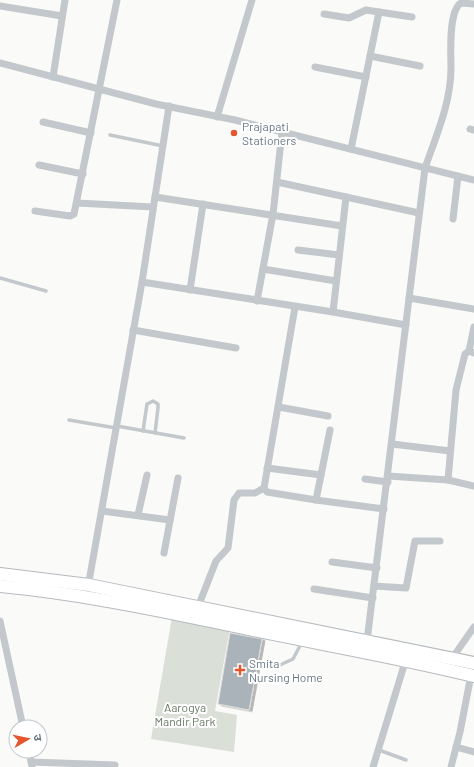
<svg xmlns="http://www.w3.org/2000/svg" width="474" height="767" font-family="Barlow,'Noto Sans Devanagari',sans-serif">
<style>
.green{fill:#dadfd7}
.building{fill:#aab3b9;stroke:#dcdcda;filter:url(#shadow)}
.lines{fill:none;stroke-linecap:round;stroke-linejoin:round}
.primary-casing{stroke:#b5babe;stroke-width:14}
.service{stroke:#c3c8cc;stroke-width:3.5}
.minor{stroke:#c3c8cc;stroke-width:7}
.primary{stroke:#fff;stroke-width:12}
.poi-dot{fill:#e4572e;stroke:#fff;stroke-width:1.5}
.labels{text-anchor:middle;dominant-baseline:central;stroke-width:4;stroke-linejoin:round;paint-order:stroke}
.poi-label{font-size:12px;fill:#657683;stroke:#fff;text-anchor:start}
.park-label{font-size:12px;fill:#687a64;stroke:#fff}
</style>
<defs>
<filter id="shadow"><feDropShadow dx="3" dy="1.5" stdDeviation="0" flood-color="#0004"/></filter>
</defs>
<rect width="100%" height="100%" fill="#fafaf8"/>
<path class="green" d="M 172,617 L 230,628 L 215,711 L 237,715 L 234,752 L 151,739 Z"/>
<path class="building" d="M 230,633 L 262,639 L 249,710 L 218,704 Z"/>
<g class="lines">
<g class="primary-casing">
<g id="primary">
<path d="M 0,574 L 89,585 L 474,663"/>
<path d="M 0,586 C 73,593 144,607 215,622 C 302,641 388,655 474,676"/>
</g>
</g>
<g class="service">
<path d="M 110,135 L 163,146"/>
<path d="M 0,278 L 46,291"/>
<path d="M 69,420 L 116,428"/>
<path d="M 117,426 L 184,438"/>
<path d="M 143,431 L 147,404 L 153,401 L 158,404 L 158,408 L 155,433"/>
<path d="M 280,665 L 293,659 L 302,642"/>
<path d="M 379,750 L 406,760"/>
</g>
<g class="minor">
<path d="M 0,6 L 62,16"/>
<path d="M 324,14 L 349,18 L 366,10 L 412,17"/>
<path d="M 370,56 L 420,66"/>
<path d="M 0,63 L 156,104 L 235,120 L 474,180"/>
<path d="M 315,67 L 366,77"/>
<path d="M 53,77 L 65,0"/>
<path d="M 217,117 L 252,0"/>
<path d="M 43,122 L 91,133"/>
<path d="M 470,129 L 474,130"/>
<path d="M 351,149 L 379,12"/>
<path d="M 39,165 L 83,174"/>
<path d="M 155,197 L 342,226"/>
<path d="M 346,197 L 419,213"/>
<path d="M 77,203 L 153,207"/>
<path d="M 35,211 L 70,216 L 74,214 L 117,0"/>
<path d="M 453,219 L 458,176"/>
<path d="M 298,250 L 339,255"/>
<path d="M 263,269 L 336,281"/>
<path d="M 142,282 L 333,312 L 346,197 L 277,182"/>
<path d="M 190,290 L 203,204"/>
<path d="M 409,298 L 474,309"/>
<path d="M 257,301 L 273,214 L 282,132"/>
<path d="M 295,307 L 264,488 L 267,492 L 316,500"/>
<path d="M 333,312 L 406,325"/>
<path d="M 133,330 L 236,348"/>
<path d="M 469,351 L 474,327"/>
<path d="M 279,407 L 328,416"/>
<path d="M 330,430 L 316,500 L 384,509"/>
<path d="M 392,444 L 450,451"/>
<path d="M 267,468 L 321,475"/>
<path d="M 388,476 L 448,480 L 474,486"/>
<path d="M 365,479 L 388,482"/>
<path d="M 448,480 L 456,390 L 465,354 L 469,351 L 474,353"/>
<path d="M 102,511 L 170,520"/>
<path d="M 138,515 L 147,475"/>
<path d="M 164,553 L 178,478"/>
<path d="M 332,562 L 377,568"/>
<path d="M 374,586 L 406,588 L 415,541 L 440,541"/>
<path d="M 88,587 L 142,282 L 169,106"/>
<path d="M 314,589 L 373,598"/>
<path d="M 198,607 L 216,561 L 228,548 L 234,500 L 239,493 L 255,493 L 264,488"/>
<path d="M 0,621 L 23,727"/>
<path d="M 367,641 L 425,168 C 436,136 451,103 451,68 C 451,54 448,11 461,3 L 474,4"/>
<path d="M 451,660 L 474,627"/>
<path d="M 456,747 L 474,752"/>
<path d="M 29,751 L 32,766"/>
<path d="M 31,762 L 115,765"/>
<path d="M 373,767 L 406,659"/>
<path d="M 451,767 L 460,732 L 471,675"/>
</g>
<use href="#primary" class="primary"/>
</g>
<g class="poi-dot">
<circle cx="234" cy="133" r="4"/>
<path d="M238 664h4v4h4v4h-4v4h-4v-4h-4v-4h4z"/>
</g>
<g class="labels">
<g class="poi-label">
<text x="242" y="126">Prajapati<tspan x="242" dy="14">Stationers</tspan></text>
<text x="249" y="663">Smita<tspan x="249" dy="14">Nursing Home</tspan></text>
</g>
<g class="park-label">
<text x="185" y="707">Aarogya<tspan x="185" dy="14">Mandir Park</tspan></text>
</g>
</g>
<g transform="translate(28 739) rotate(81)"><circle r="19" fill="#ffffff" stroke="#c1c8cd"/>
<path d="M0-3L7 15L0 10L-7 15Z" fill="#e4572e"/>
<text y="-6" font-size="11" font-weight="bold" text-anchor="middle" fill="#657683">उ</text>
</g>
</svg>
